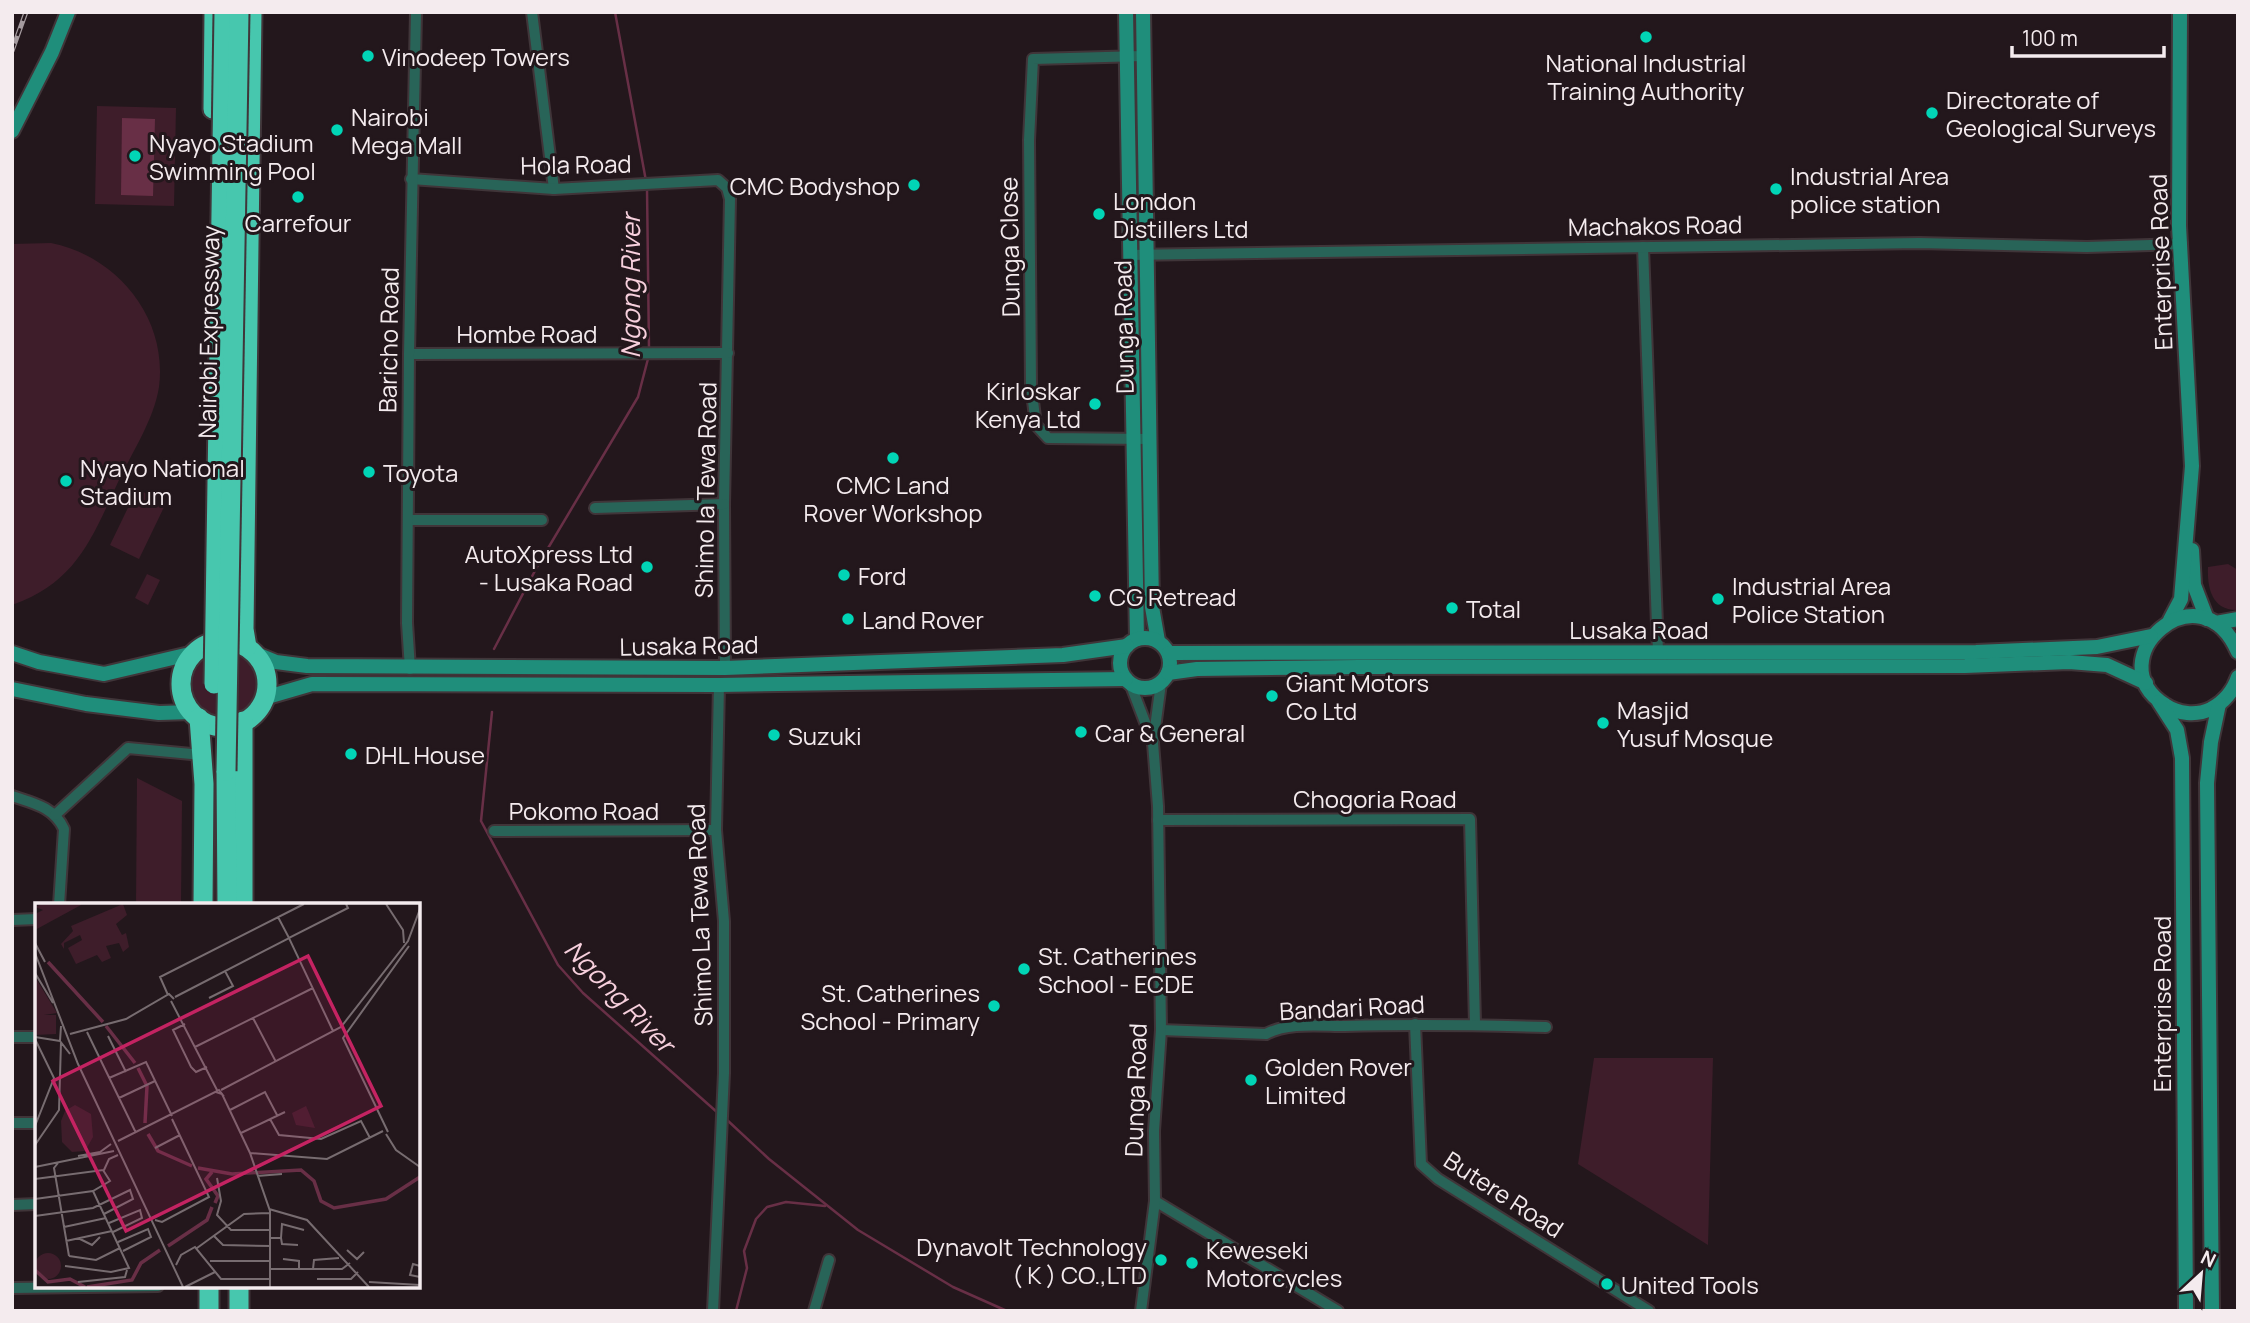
<svg xmlns="http://www.w3.org/2000/svg" width="2250" height="1323" font-family="Manrope,sans-serif">
<style>
.green{fill:#3e1d2a}
.water{fill:#682f46}
.lines{fill:none;stroke-linecap:round;stroke-linejoin:round}
.stream{stroke:#682f46;stroke-width:2.5}
.street-casing{stroke:#403539;stroke-width:14}
.secondary-casing{stroke:#403539;stroke-width:18}
.highway-casing{stroke:#403539;stroke-width:23}
.street{stroke:#286458;stroke-width:10}
.secondary{stroke:#1f8e7b;stroke-width:14}
.highway{stroke:#47c7ae;stroke-width:19}
.rail-casing{stroke:#a59b9f;stroke-width:5}
.rail{stroke:#23171c;stroke-width:2.5;stroke-dasharray:8;stroke-linecap:butt}
.highway-bridge-casing{stroke:#403539;stroke-width:23;stroke-linecap:butt}
.highway-bridge{stroke:#47c7ae;stroke-width:19}
.poi-dot{fill:#01d5b6;stroke:#23171c;stroke-width:2.5}
.labels{text-anchor:middle;dominant-baseline:central;stroke-width:6;stroke-linejoin:round;paint-order:stroke}
.poi-label{font-size:24px;fill:#f4ebee;stroke:#23171c;text-anchor:start}
.street-label{font-size:24px;fill:#f4ebee;stroke:#23171c}
.water-label{font-size:26px;font-style:italic;fill:#f7d0dd;stroke:#23171c}
.inset-river{fill:none;stroke:#682f46;stroke-width:3.5}
.inset-road{fill:none;stroke:#776c70;stroke-width:2}
.view{fill:#c42362;fill-opacity:0.15;stroke:#c42362;stroke-width:3.5}
.inset-edge{fill:none;stroke:#f4ebee;stroke-width:3.5}
</style>
<rect width="100%" height="100%" fill="#23171c"/>
<g class="green">
<path d="M 97,106 L 176,108 L 174,206 L 95,204 Z"/>
<path d="M 51,243 C 117,256 168,318 159,387 C 154,419 133,451 119,480 C 92,538 77,582 12,605 L 12,244 Z"/>
<path d="M 137,489 L 166,503 L 139,559 L 110,545 Z"/>
<path d="M 2228,564 L 2238,570 L 2238,610 C 2212,611 2207,588 2208,567 Z"/>
<path d="M 147,574 L 160,580 L 148,605 L 135,598 Z"/>
<circle cx="224" cy="684" r="34"/>
<path d="M 137,778 L 182,801 L 181,905 L 136,905 Z"/>
<path d="M 1594,1058 L 1713,1058 L 1708,1245 L 1578,1164 Z"/>
</g>
<path class="water" d="M 122,118 L 155,119 L 153,196 L 121,195 Z"/>
<g class="lines">
<g class="stream">
<path d="M 615,12 L 646,181"/>
<path d="M 647,188 L 649,349"/>
<path d="M 494,649 L 538,565 L 638,397 L 649,355"/>
<path d="M 492,712 L 481,821 L 558,965 L 583,993 L 718,1113"/>
<path d="M 726,1119 L 769,1159 L 858,1230 L 953,1287 L 1007,1311"/>
<path d="M 736,1311 L 747,1268 L 744,1251 L 756,1219 L 767,1207 L 786,1202 L 825,1206"/>
</g>
<g class="street-casing">
<g id="street">
<path d="M 532,12 L 554,189"/>
<path d="M 1142,56 L 1033,59 L 1029,140 L 1031,385 L 1036,425 L 1048,438 L 1148,439"/>
<path d="M 411,179 L 554,189 L 718,180 L 727,188 L 730,199 L 724,504 L 725,668"/>
<path d="M 1643,247 L 1658,652"/>
<path d="M 1129,255 L 1919,243 L 2087,247 L 2182,244"/>
<path d="M 409,354 L 728,353"/>
<path d="M 595,508 L 724,504"/>
<path d="M 408,520 L 542,520"/>
<path d="M 410,669 L 407,623 L 409,354 L 416,12"/>
<path d="M 1130,683 L 1153,743"/>
<path d="M 12,796 C 33,803 54,807 64,829 L 59,905"/>
<path d="M 55,815 L 128,748 L 202,755"/>
<path d="M 1158,820 L 1470,819 L 1475,1024"/>
<path d="M 494,831 L 716,830"/>
<path d="M 12,920 L 37,919"/>
<path d="M 1415,1024 L 1421,1164 L 1438,1179 L 1649,1311"/>
<path d="M 1161,1030 L 1266,1034 C 1288,1022 1320,1026 1345,1026 C 1413,1024 1479,1025 1546,1027"/>
<path d="M 12,1037 L 37,1037"/>
<path d="M 12,1123 L 37,1123"/>
<path d="M 1155,1201 L 1338,1311"/>
<path d="M 12,1205 L 37,1204"/>
<path d="M 12,1288 L 158,1286"/>
<path d="M 713,1311 L 724,1073 L 724,921 L 716,830 L 719,685"/>
<path d="M 814,1311 L 829,1260"/>
<path d="M 1141,1311 L 1155,1201 L 1154,1131 L 1161,1030 L 1158,806 L 1153,743 L 1161,683"/>
</g>
</g>
<g class="secondary-casing">
<g id="secondary">
<path d="M 1126,12 L 1137,639"/>
<path d="M 1143,12 L 1152,607 L 1158,641"/>
<path d="M 12,131 L 52,52 L 68,12"/>
<path d="M 2192,550 L 2194,585 L 2207,619"/>
<path d="M 2170,620 L 2181,599 L 2192,466 L 2179,226 L 2180,12"/>
<path d="M 2216,623 L 2238,619"/>
<circle cx="1145" cy="663" r="25"/>
<path d="M 2238,652 C 2200,564 2095,660 2165,705 C 2178,714 2196,716 2211,709 C 2224,702 2233,692 2238,677"/>
<path d="M 12,653 L 39,662 L 104,674 L 194,653"/>
<path d="M 254,653 L 276,662 L 307,666 L 725,668 L 1063,655 L 1127,646"/>
<path d="M 1169,653 L 1976,652 L 2097,647 L 2151,636"/>
<path d="M 1168,673 L 1197,669 L 1359,667 L 1965,666 L 2069,662 L 2107,665 L 2146,683"/>
<path d="M 12,689 L 86,704 L 159,713 L 192,712"/>
<path d="M 264,698 L 312,684 L 719,685 L 1126,679"/>
<path d="M 2159,702 L 2177,730 L 2182,758 L 2186,1311"/>
<path d="M 2212,1311 L 2207,783 L 2211,742 L 2219,704"/>
</g>
</g>
<g class="highway-casing">
<g id="highway">
<path d="M 213,109 L 214,12"/>
<circle cx="224" cy="684" r="43"/>
<path d="M 247,647 L 244,629 L 252,12"/>
<path d="M 199,718 L 204,784 L 203,905"/>
<path d="M 243,721 L 243,905"/>
<path d="M 226,771 L 227,905"/>
<path d="M 209,1311 L 209,1286"/>
<path d="M 239,1311 L 239,1286"/>
</g>
</g>
<use href="#street" class="street"/>
<use href="#secondary" class="secondary"/>
<use href="#highway" class="highway"/>
<g class="rail-casing">
<path id="rail" d="M 12,51 L 26,12"/>
</g>
<use href="#rail" class="rail"/>
<g class="highway-bridge-casing">
<g id="highway-bridge">
<path d="M 214,684 L 224,12"/>
<path d="M 226,771 L 239,12"/>
</g>
</g>
<use href="#highway-bridge" class="highway-bridge"/>
</g>
<g class="poi-dot">
<circle cx="1646" cy="37" r="7"/>
<circle cx="368" cy="56" r="7"/>
<circle cx="1932" cy="113" r="7"/>
<circle cx="337" cy="130" r="7"/>
<circle cx="135" cy="156" r="7"/>
<circle cx="914" cy="185" r="7"/>
<circle cx="1776" cy="189" r="7"/>
<circle cx="298" cy="197" r="7"/>
<circle cx="1099" cy="214" r="7"/>
<circle cx="1095" cy="404" r="7"/>
<circle cx="893" cy="458" r="7"/>
<circle cx="369" cy="472" r="7"/>
<circle cx="66" cy="481" r="7"/>
<circle cx="647" cy="567" r="7"/>
<circle cx="844" cy="575" r="7"/>
<circle cx="1095" cy="596" r="7"/>
<circle cx="1718" cy="599" r="7"/>
<circle cx="1452" cy="608" r="7"/>
<circle cx="848" cy="619" r="7"/>
<circle cx="1272" cy="696" r="7"/>
<circle cx="1603" cy="723" r="7"/>
<circle cx="1081" cy="732" r="7"/>
<circle cx="774" cy="735" r="7"/>
<circle cx="351" cy="754" r="7"/>
<circle cx="1024" cy="969" r="7"/>
<circle cx="994" cy="1006" r="7"/>
<circle cx="1251" cy="1080" r="7"/>
<circle cx="1161" cy="1260" r="7"/>
<circle cx="1192" cy="1263" r="7"/>
<circle cx="1607" cy="1284" r="7"/>
</g>
<g class="labels">
<g class="poi-label">
<text x="382" y="56">Vinodeep Towers</text>
<text x="1646" y="62" text-anchor="middle">National Industrial<tspan x="1646" dy="28">Training Authority</tspan></text>
<text x="1946" y="99">Directorate of<tspan x="1946" dy="28">Geological Surveys</tspan></text>
<text x="351" y="116">Nairobi<tspan x="351" dy="28">Mega Mall</tspan></text>
<text x="149" y="142">Nyayo Stadium<tspan x="149" dy="28">Swimming Pool</tspan></text>
<text x="1790" y="175">Industrial Area<tspan x="1790" dy="28">police station</tspan></text>
<text x="900" y="185" text-anchor="end">CMC Bodyshop</text>
<text x="1113" y="200">London<tspan x="1113" dy="28">Distillers Ltd</tspan></text>
<text x="298" y="222" text-anchor="middle">Carrefour</text>
<text x="1081" y="390" text-anchor="end">Kirloskar<tspan x="1081" dy="28">Kenya Ltd</tspan></text>
<text x="80" y="467">Nyayo National<tspan x="80" dy="28">Stadium</tspan></text>
<text x="383" y="472">Toyota</text>
<text x="893" y="484" text-anchor="middle">CMC Land<tspan x="893" dy="28">Rover Workshop</tspan></text>
<text x="633" y="553" text-anchor="end">AutoXpress Ltd<tspan x="633" dy="28">- Lusaka Road</tspan></text>
<text x="858" y="575">Ford</text>
<text x="1732" y="585">Industrial Area<tspan x="1732" dy="28">Police Station</tspan></text>
<text x="1109" y="596">CG Retread</text>
<text x="1466" y="608">Total</text>
<text x="862" y="619">Land Rover</text>
<text x="1286" y="682">Giant Motors<tspan x="1286" dy="28">Co Ltd</tspan></text>
<text x="1617" y="709">Masjid<tspan x="1617" dy="28">Yusuf Mosque</tspan></text>
<text x="1095" y="732">Car &amp; General</text>
<text x="788" y="735">Suzuki</text>
<text x="365" y="754">DHL House</text>
<text x="1038" y="955">St. Catherines<tspan x="1038" dy="28">School - ECDE</tspan></text>
<text x="980" y="992" text-anchor="end">St. Catherines<tspan x="980" dy="28">School - Primary</tspan></text>
<text x="1265" y="1066">Golden Rover<tspan x="1265" dy="28">Limited</tspan></text>
<text x="1147" y="1246" text-anchor="end">Dynavolt Technology<tspan x="1147" dy="28">( K ) CO.,LTD</tspan></text>
<text x="1206" y="1249">Keweseki<tspan x="1206" dy="28">Motorcycles</tspan></text>
<text x="1621" y="1284">United Tools</text>
</g>
<g class="street-label">
<text transform="translate(576 164) rotate(-1)">Hola Road</text>
<text transform="translate(1655 225) rotate(-1)">Machakos Road</text>
<text transform="translate(1009 247) rotate(-91)">Dunga Close</text>
<text transform="translate(2160 262) rotate(-92)">Enterprise Road</text>
<text transform="translate(1123 327) rotate(-91)">Dunga Road</text>
<text transform="translate(208 332) rotate(-89)">Nairobi Expressway</text>
<text x="527" y="333">Hombe Road</text>
<text transform="translate(388 340) rotate(-89)">Baricho Road</text>
<text transform="translate(705 490) rotate(-89)">Shimo la Tewa Road</text>
<text x="1639" y="629">Lusaka Road</text>
<text transform="translate(689 645) rotate(-1)">Lusaka Road</text>
<text x="1375" y="798">Chogoria Road</text>
<text x="584" y="810">Pokomo Road</text>
<text transform="translate(699 915) rotate(-92)">Shimo La Tewa Road</text>
<text transform="translate(2161 1004) rotate(-90)">Enterprise Road</text>
<text transform="translate(1352 1007) rotate(-3)">Bandari Road</text>
<text transform="translate(1135 1090) rotate(-88)">Dunga Road</text>
<text transform="translate(1504 1194) rotate(33)">Butere Road</text>
</g>
<g class="water-label">
<text transform="translate(630 286) rotate(-90)">Ngong River</text>
<text transform="translate(620 996) rotate(46)">Ngong River</text>
</g>
</g>
<g transform="translate(35 903)">
<rect width="385" height="385" fill="#23171c"/>
<path d="M 6,1 L 46,1 L 46,2 L 0,27 L 0,11 L 8,7 L 0,4 ZM 88,1 L 92,12 L 81,21 L 87,32 L 91,30 L 94,44 L 88,49 L 84,40 L 71,43 L 76,55 L 67,59 L 62,52 L 41,61 L 33,45 L 47,37 L 45,32 L 29,40 L 29,46 L 26,41 L 38,28 L 36,23 ZM 0,74 L 22,110 L 9,112 L 21,112 L 21,131 L 0,132 ZM 40,202 L 56,211 L 58,234 L 50,248 L 37,249 L 27,239 L 26,218 L 30,208 ZM 271,203 L 274,210 L 280,225 L 261,222 L 257,210 ZM0 363a13 13 0 1 1 26 0a13 13 0 1 1-26 0Z" fill="#3e1d2a"/>
<path class="inset-river" d="M 13,59 L 68,119M 71,123 L 100,160M 103,165 L 112,183 L 110,220M 113,231 L 123,248 L 157,263M 163,265 L 197,271 L 266,267 L 279,278 L 286,298 L 299,305 L 351,296 L 385,274M 177,269 L 171,276 L 183,293 L 180,300M 133,343 L 172,317 L 177,304M 0,367 L 13,379 L 35,376 L 50,384M 52,384 L 97,377 L 106,360 L 125,347"/>
<path class="inset-road" d="M 351,1 L 368,27 L 369,40M 243,14 L 254,35 L 313,5 L 311,1M 0,40 L 10,59M 0,50 L 43,161 L 148,384M 0,70 L 18,100M 133,92 L 125,74 L 269,1M 140,94 L 254,35 L 298,128M 174,95 L 198,83 L 190,68M 136,98 L 182,187M 218,115 L 241,159M 150,121 L 138,127 L 156,164 L 161,169 L 172,164M 26,123 L 25,138 L 35,151M 52,129 L 101,230M 35,131 L 91,116 L 134,91 L 139,96M 73,133 L 91,169M 0,134 L 25,138M 0,136 L 19,175 L 0,223M 160,144 L 278,85M 74,175 L 111,159 L 137,213M 186,187 L 306,124 L 373,38 L 385,6M 187,191 L 215,250 L 235,308 L 235,384M 84,195 L 120,178M 195,207 L 230,189 L 242,212M 235,216 L 244,232 L 286,236 L 326,218 L 335,235M 353,229 L 308,135 L 374,43M 206,230 L 250,209M 351,231 L 361,247 L 385,264M 83,238 L 184,187 L 187,191 L 181,189M 0,242 L 24,207 L 26,139M 120,245 L 145,232M 215,250 L 292,256 L 348,228M 43,253 L 65,249 L 76,241M 23,260 L 19,265 L 34,353M 0,264 L 79,248M 69,267 L 74,256 L 83,252M 222,273 L 247,271M 182,275 L 186,298 L 182,312 L 196,327 L 236,327M 0,276 L 68,267 L 75,278 L 58,288 L 0,296M 234,306 L 272,317 L 334,384M 0,313 L 58,305 L 95,287 L 98,296 L 69,311M 120,317 L 127,319 L 174,294 L 137,216M 74,320 L 105,307 L 107,315 L 78,329M 29,324 L 71,315M 179,333 L 188,342 L 236,343M 236,335 L 246,335 L 247,321 L 269,327M 246,335 L 247,341 L 263,342M 45,336 L 57,342 L 65,334M 31,338 L 77,328M 83,339 L 113,326 L 116,334 L 88,348M 162,345 L 209,311 L 235,310M 312,347 L 322,356 L 329,349M 34,353 L 61,357 L 85,345M 248,356 L 264,358 L 264,366M 175,358 L 236,358M 141,362 L 146,352 L 160,344 L 186,376 L 236,376M 30,363 L 76,369 L 94,365 L 58,288M 385,363 L 378,361 L 375,372 L 385,374M 236,366 L 307,366 L 315,360M 278,366 L 279,357 L 304,355M 282,376 L 316,376 L 323,369M 43,379 L 90,374 L 92,367M 334,379 L 385,382M 150,384 L 180,369"/>
<path class="view" d="M 273,53 L 346,203 L 91,328 L 18,178 Z"/>
<rect width="385" height="385" class="inset-edge"/>
</g>
<rect width="2250" height="1323" fill="none" stroke="#f4ebee" stroke-width="28"/>
<g transform="translate(2201 1274) rotate(26)" stroke="#23171c" stroke-width="5" paint-order="stroke">
<path d="M0-5L12 26L0 18L-12 26Z" fill="#f4ebee"/>
<text y="-10" font-size="19" font-weight="bold" text-anchor="middle" fill="#f4ebee">N</text>
</g>
<path d="M2012 46v10h152v-10" fill="none" stroke="#f4ebee" stroke-width="3.5"/>
<text x="2022" y="46" font-size="21" fill="#f4ebee" stroke="#23171c" stroke-width="5" paint-order="stroke">100 m</text>
</svg>
